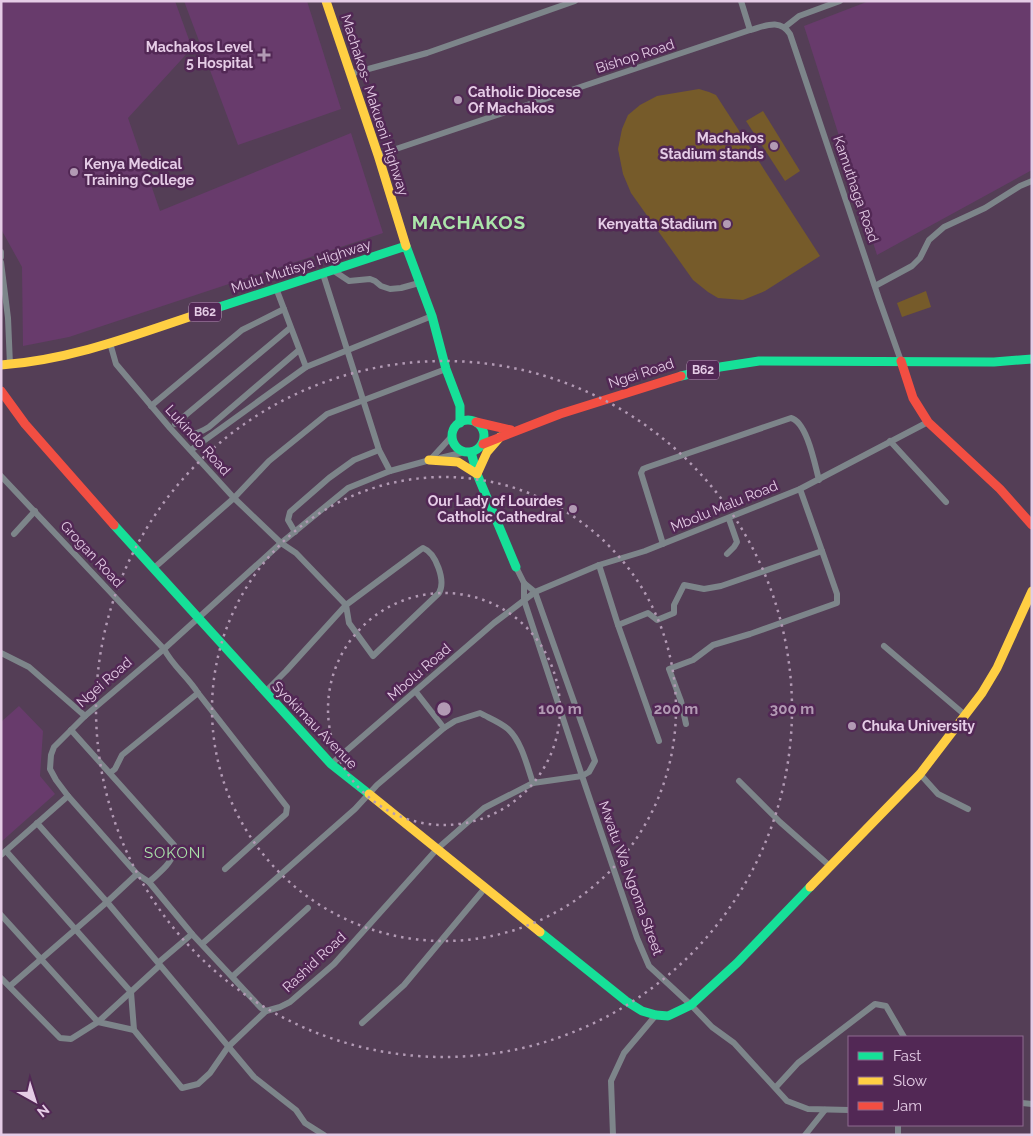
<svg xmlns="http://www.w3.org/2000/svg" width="1033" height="1136" font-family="Raleway,sans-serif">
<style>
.built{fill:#683b6c}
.green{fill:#765b2a}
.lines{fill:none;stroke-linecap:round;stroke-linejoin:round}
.street{stroke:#7d858a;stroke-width:6}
.fast{stroke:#16e098;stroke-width:9}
.slow{stroke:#ffcf43;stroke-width:9}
.jam{stroke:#f24e42;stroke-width:9}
.ring{fill:none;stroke:#b29ab4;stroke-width:2.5;stroke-dasharray:2.5 5}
.poi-dot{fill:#b29ab4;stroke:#522855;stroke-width:2}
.labels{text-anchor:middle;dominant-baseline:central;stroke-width:5;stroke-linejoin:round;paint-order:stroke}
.shield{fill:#522855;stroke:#b99bba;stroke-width:1}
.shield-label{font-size:12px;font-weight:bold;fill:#e5cce6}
.poi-label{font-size:14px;font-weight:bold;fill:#e5cce6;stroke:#522855;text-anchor:end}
.street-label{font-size:14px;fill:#e5cce6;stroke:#522855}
.neighbourhood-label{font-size:15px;letter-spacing:1px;fill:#abe5aa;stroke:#522855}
.district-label{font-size:19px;font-weight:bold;letter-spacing:1px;fill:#abe5aa;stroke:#522855}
.centre{fill:#b29ab4;stroke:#522855;stroke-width:2.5}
.ring-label{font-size:15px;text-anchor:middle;font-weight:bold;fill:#b29ab4;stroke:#522855;stroke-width:5;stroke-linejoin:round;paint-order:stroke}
</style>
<rect width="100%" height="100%" fill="#543e56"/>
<g class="built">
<path d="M 1,1 L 175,1 L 192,48 L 128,118 L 160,211 L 351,133 L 383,233 L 69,337 L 23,346 L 22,267 L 1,229 Z"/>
<path d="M 184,1 L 307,1 L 341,109 L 238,145 Z"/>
<path d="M 869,1 L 1032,1 L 1032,170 L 877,255 L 804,26 Z"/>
<path d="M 19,706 L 43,731 L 40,776 L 55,794 L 1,842 L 1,722 Z"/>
</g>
<g class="green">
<path d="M 699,89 L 709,92 L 716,95 L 820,256 L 765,291 L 743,300 L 718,298 L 708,292 L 693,280 L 631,193 L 623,174 L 618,149 L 622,129 L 628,115 L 640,105 L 657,96 Z"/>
<path d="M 763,111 L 800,171 L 785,181 L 746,121 Z"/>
<path d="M 926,291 L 931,307 L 902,317 L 897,303 Z"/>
</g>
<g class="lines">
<g class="street">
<path d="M 741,1 L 750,30"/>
<path d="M 785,27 L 799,16 L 840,1"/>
<path d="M 350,74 L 427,53 L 575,1"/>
<path d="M 378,155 L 750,30 C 765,26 780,18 790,34 L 879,299 L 901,361"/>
<path d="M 1,252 L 1,257"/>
<path d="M 1,262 L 8,318 L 10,365"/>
<path d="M 334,271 L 349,281 L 370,279 L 375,281 L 381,286 L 390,289 L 401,288 L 419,283"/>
<path d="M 323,274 L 379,450 L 390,471"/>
<path d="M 875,286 L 912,266 L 920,258 L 929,240 L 944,227 L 985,208 L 1020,186 L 1032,181"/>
<path d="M 276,288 L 306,367 L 432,316"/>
<path d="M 110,343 L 116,364 L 170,428 L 234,498 L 281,543 L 296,553 L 346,605 L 349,623 L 373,656 L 439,593 C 446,581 436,553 423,548 L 420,550 L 346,605 L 286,671 L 265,692"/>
<path d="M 151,406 L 242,330 L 284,309"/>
<path d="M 177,422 C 190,436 193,437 209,427 L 299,350"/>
<path d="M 175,424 L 290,328"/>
<path d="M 890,441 L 946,502"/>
<path d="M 191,450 L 306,367"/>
<path d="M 440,458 L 465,452"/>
<path d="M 430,460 L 452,436"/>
<path d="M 1,476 L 164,649 C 172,665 188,677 198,693"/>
<path d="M 295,532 L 288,520 L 290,512 L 329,478 L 354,460 L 379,450"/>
<path d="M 14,534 L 35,511"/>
<path d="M 663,544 L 641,473 L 643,469 L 648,467 L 791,418 C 807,422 815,465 819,480"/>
<path d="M 727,554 L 734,547 L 737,542 L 729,519"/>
<path d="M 599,565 L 618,625 L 659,741"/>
<path d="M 516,567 L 524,583 L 535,592"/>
<path d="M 154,568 L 234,498 L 269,461 L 327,414 L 446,369"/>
<path d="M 524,583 L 524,600 L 582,776 L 637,938 L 649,966 L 691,1005 L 712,1027 L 734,1043 L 787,1101 L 808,1109 L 849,1110"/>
<path d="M 618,625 L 648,613 L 657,620 L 674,613 L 674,605 L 684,585 L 704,589 L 721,586 L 822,551 L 800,489"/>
<path d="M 884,646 L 965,715"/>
<path d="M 1,653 L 29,667 L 85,716"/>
<path d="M 416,692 L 444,728"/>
<path d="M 686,724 L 681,701 L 669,669 L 693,660 L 713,645 L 750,634 L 837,603 L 837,594 L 822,551"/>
<path d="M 71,730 L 174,845 C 175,862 161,871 149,882"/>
<path d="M 331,764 L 494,623 L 535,592 L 599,565 L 645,551 L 800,489 L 928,422"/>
<path d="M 110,773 L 115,769 L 122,755 L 198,693 L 287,807 L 286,814 L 225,869"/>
<path d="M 920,774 L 938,794 L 968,809"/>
<path d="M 739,781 L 780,822 L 831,867"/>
<path d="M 68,796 L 137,874 L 149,882 L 192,934 L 261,1008 L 266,1011 L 280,1007 L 290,1002 L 334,964 L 437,849 L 484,808 L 533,783 L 582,776 L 589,772 L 595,761 L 535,592"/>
<path d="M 37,823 L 107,902 L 254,1077 L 296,1110 L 305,1123 L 324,1135"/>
<path d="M 6,851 L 131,992 L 134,1030 L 182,1088 L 198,1084 L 210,1073 L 228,1047 L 266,1011"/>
<path d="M 1,855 L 68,796 L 56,780 L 50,769 L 51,755 L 54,747 L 85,716 L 164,649 L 281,543 L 348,488 L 390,471 L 430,460"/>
<path d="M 1,915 L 98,1022 L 134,1030"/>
<path d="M 202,944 L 355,809 L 377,785 L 444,728 L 455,721 L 480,713 C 489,718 500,722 508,729 C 522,742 527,766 533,783"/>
<path d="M 233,976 L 308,908"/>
<path d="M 1,978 L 60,1038 L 71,1039 L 98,1022 L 159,966 L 159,962 L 192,934"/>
<path d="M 10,986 L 107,902 L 137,874"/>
<path d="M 362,1023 L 404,985 L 485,888"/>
<path d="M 776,1087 L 798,1063 L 875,1004 L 886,1006 L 904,1037"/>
<path d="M 1022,1103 L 1032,1104"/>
<path d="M 898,1125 L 898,1135"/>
<path d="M 613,1135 L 611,1081 L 624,1053 L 656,1015"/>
<path d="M 805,1135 L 825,1110"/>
</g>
<g class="fast">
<path d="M 201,313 L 406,246 L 432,316 L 446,369 L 460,406 L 460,423"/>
<path d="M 681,376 L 720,367 L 759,361 L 994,362 L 1032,359"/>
<circle cx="468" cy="436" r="16"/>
<path d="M 471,452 L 477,474 L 516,567"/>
<path d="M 114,525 L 331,764 L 369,794"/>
<path d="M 540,932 L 626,1001 L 642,1011 L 656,1015 L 668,1016 L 691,1005 L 737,963 L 810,887"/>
</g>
<g class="slow">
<path d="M 326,1 L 378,155 L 406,246"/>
<path d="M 1,365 C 71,360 135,335 201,313"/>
<path d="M 429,460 L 458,462 L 477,474 L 487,452 L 500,437"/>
<path d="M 369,794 L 540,932"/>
<path d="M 810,887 L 920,774 L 982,693 L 997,668 L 1032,591"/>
</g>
<g class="jam">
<path d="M 901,361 L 913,398 L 928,422 L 1000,489 L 1032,525"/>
<path d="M 1,391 L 25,424 L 114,525"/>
<path d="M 476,422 L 511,430"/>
<path d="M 483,444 L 560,414 L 681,376"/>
</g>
</g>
<g class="ring">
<circle cx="444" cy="709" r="116"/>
<circle cx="444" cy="709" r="232"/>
<circle cx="444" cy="709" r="348"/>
</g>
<g class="poi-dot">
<path d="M261.5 47.5h5v5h5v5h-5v5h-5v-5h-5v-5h5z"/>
<circle cx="458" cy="100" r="5"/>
<circle cx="774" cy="146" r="5"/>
<circle cx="74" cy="172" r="5"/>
<circle cx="727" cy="224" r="5"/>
<circle cx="573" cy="509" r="5"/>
<circle cx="852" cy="726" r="5"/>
</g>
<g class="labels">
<g class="shield">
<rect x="189" y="302.5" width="32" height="19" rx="4"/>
<rect x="687" y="360.5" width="32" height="19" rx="4"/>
</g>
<g class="shield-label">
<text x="205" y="312">B62</text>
<text x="703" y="370">B62</text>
</g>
<g class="poi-label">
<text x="253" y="47">Machakos Level<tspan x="253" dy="16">5 Hospital</tspan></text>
<text x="468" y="92" text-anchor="start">Catholic Diocese<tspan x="468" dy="16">Of Machakos</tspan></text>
<text x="764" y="138">Machakos<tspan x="764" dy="16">Stadium stands</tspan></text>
<text x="84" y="164" text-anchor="start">Kenya Medical<tspan x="84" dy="16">Training College</tspan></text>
<text x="717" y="224">Kenyatta Stadium</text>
<text x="563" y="501">Our Lady of Lourdes<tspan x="563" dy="16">Catholic Cathedral</tspan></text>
<text x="862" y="726" text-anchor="start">Chuka University</text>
</g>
<g class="street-label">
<text transform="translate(635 56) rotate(-18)">Bishop Road</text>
<text transform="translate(375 105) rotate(72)">Machakos- Makueni Highway</text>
<text transform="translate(856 189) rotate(71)">Kamuthaga Road</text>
<text transform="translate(301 266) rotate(-18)">Mulu Mutisya Highway</text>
<text transform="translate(641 373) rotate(-18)">Ngei Road</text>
<text transform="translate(198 440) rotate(48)">Lukindo Road</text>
<text transform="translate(724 506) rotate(-22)">Mbolu Malu Road</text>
<text transform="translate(92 554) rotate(47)">Grogan Road</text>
<text transform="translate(419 672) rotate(-41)">Mbolu Road</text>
<text transform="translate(104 682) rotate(-41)">Ngei Road</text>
<text transform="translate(315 725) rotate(46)">Syokimau Avenue</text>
<text transform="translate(631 878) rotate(70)">Mwatu Wa Ngoma Street</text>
<text transform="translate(314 962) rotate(-43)">Rashid Road</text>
</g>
<g class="neighbourhood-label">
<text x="175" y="853">SOKONI</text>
</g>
<g class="district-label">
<text x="469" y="222">MACHAKOS</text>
</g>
</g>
<circle cx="444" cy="709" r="8" class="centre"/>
<g class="ring-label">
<text x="560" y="714">100 m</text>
<text x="676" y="714">200 m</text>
<text x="792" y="714">300 m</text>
</g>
<rect width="1033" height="1136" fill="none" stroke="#e5cce6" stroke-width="5"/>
<rect x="848" y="1036" width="175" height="90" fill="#522855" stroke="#8d6a8f"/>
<rect x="858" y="1052" width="25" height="8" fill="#16e098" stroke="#8d6a8f"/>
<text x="893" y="1061" font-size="15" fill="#e5cce6">Fast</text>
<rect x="858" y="1077" width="25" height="8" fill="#ffcf43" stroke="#8d6a8f"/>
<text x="893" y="1086" font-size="15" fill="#e5cce6">Slow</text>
<rect x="858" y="1102" width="25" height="8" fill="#f24e42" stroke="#8d6a8f"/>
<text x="893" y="1111" font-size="15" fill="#e5cce6">Jam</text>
<g transform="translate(35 1101) rotate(141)" stroke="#522855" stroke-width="4" paint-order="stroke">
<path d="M0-4L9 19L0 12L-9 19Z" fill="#e5cce6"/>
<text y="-8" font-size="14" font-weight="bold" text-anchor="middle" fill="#e5cce6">N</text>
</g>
</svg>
